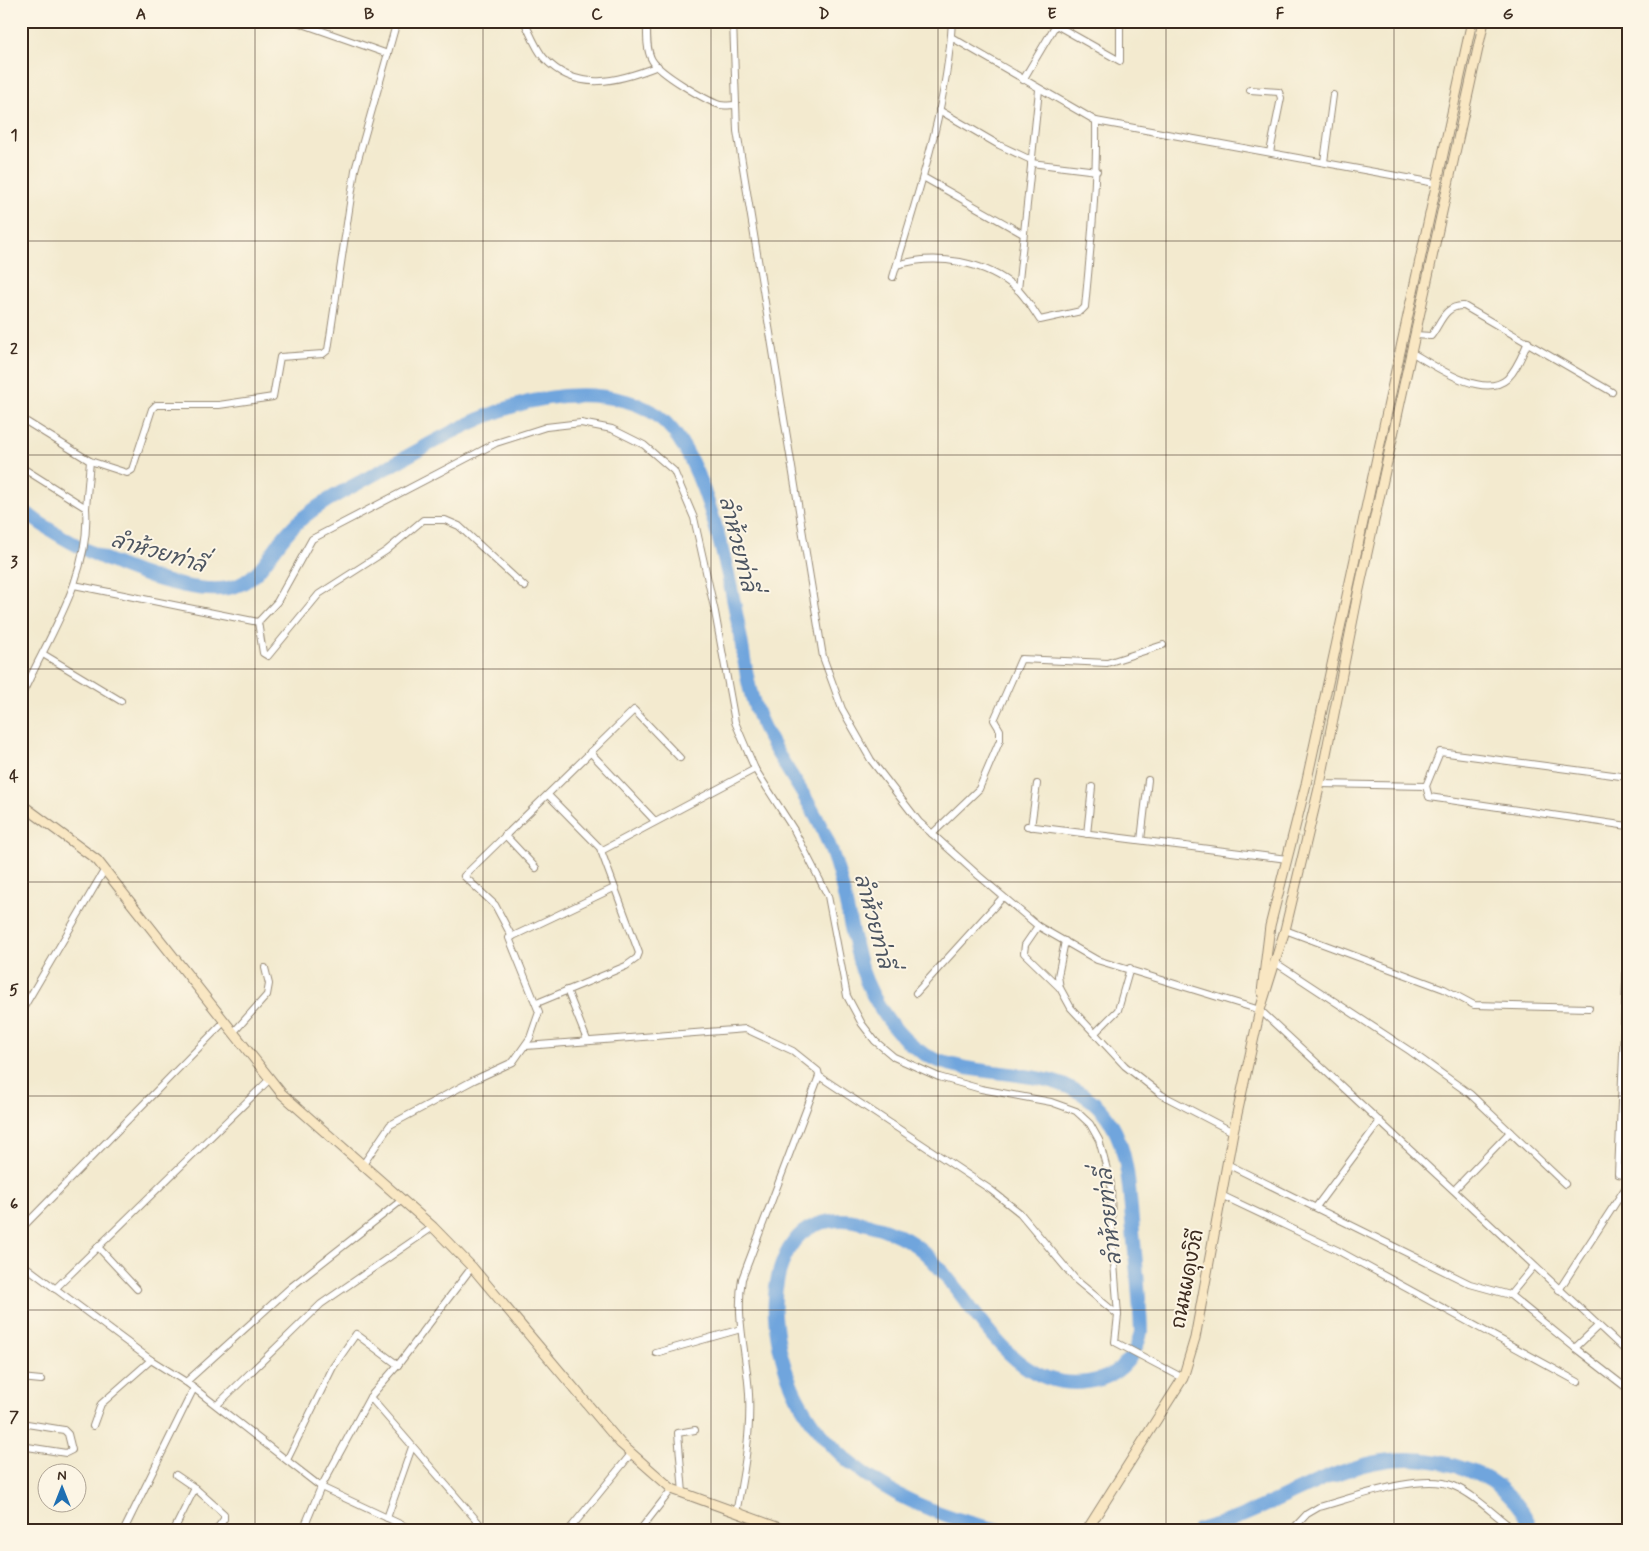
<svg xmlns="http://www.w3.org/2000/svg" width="1649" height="1551" font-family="Mynerve,'Playpen Sans Thai',sans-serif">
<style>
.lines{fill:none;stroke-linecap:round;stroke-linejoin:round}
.river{stroke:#6fa5dd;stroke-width:14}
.street-casing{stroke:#978a76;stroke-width:8}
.secondary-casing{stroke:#978a76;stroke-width:11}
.street{stroke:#fff;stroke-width:6}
.secondary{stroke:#f9e7c3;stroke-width:9}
.grid{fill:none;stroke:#3b2a1e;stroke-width:1;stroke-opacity:0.55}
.labels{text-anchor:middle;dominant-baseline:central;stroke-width:4;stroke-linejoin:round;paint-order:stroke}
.street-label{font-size:20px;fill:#3b2a1e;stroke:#fcf5e5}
.water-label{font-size:21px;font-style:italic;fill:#4d5561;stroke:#fcf5e5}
.neatline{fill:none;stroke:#3b2a1e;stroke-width:2}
.grid-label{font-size:16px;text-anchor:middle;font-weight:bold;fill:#3b2a1e}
</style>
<rect width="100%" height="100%" fill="#fcf5e5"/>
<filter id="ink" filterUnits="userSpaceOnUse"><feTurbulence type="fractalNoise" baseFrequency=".02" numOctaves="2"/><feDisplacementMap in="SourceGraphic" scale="10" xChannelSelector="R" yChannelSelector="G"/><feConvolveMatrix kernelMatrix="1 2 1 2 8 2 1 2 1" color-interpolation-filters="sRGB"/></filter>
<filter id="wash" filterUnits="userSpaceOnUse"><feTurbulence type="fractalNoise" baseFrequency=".0096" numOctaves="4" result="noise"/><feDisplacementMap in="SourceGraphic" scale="20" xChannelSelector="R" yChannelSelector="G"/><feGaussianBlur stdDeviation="1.12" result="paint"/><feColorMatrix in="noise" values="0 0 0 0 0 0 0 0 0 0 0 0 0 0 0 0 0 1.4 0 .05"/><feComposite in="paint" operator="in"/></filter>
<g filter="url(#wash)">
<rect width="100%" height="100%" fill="#f3eacf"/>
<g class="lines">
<g class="river">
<path d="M 21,508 C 59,544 181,601 233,587 C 263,579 274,542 297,523 C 320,502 348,489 375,474 C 453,432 533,377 626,401 C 641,405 655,412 666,423 C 707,464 731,583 741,640 C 745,664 748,689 757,712 C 773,755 806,791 824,833 C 845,879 847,921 861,967 C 872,1001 899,1044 934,1059 C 990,1082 1075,1062 1111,1123 C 1130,1155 1129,1195 1133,1231 C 1136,1265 1140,1298 1141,1332 C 1137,1353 1123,1372 1101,1379 C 1014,1404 978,1304 928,1256 C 909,1237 885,1228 859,1222 C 841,1218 818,1220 802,1233 C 780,1252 773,1289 775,1316 C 785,1442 886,1506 1000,1530"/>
<path d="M 1198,1530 C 1210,1526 1222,1524 1234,1519 C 1316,1487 1378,1435 1471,1471 C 1498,1481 1522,1504 1532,1530"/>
</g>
</g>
</g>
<g filter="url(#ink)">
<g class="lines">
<g class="street-casing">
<g id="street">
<path d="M 294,21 L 388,54"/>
<path d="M 524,21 C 530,33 536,49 544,58 C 577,94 620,81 658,66"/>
<path d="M 647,21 C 647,33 646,50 652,60 C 659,73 705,100 720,105 C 725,106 731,105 735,105"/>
<path d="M 733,21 L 737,131 L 823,657 L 842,709 L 871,760 L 919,822 L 979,876 L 1038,926 L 1097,960 L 1260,1010 L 1628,1353"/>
<path d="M 1056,25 L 1120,61 L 1120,21"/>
<path d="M 951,37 L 1096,121 L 1435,183"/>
<path d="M 1023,80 L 1058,21"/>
<path d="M 1250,90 L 1279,92 L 1281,98 L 1270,152"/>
<path d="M 939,110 L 999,145 L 1031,160"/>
<path d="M 1324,162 L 1333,95"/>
<path d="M 1031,163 L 1097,171"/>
<path d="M 923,177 L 1023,234"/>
<path d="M 897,265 C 936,253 986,261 1017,289 C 1026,297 1033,310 1040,320 L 1081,311 L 1085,307 C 1091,245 1097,184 1096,121"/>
<path d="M 893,277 C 918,193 947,109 952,21"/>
<path d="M 1018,290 L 1039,90"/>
<path d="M 1415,335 L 1431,336 C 1441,323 1444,305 1464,306 L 1612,392"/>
<path d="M 1411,352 C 1433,365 1483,400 1507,379 C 1517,369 1522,355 1528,342"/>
<path d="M 27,422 L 90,461 L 127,473 L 132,470 L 152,409 L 156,405 L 219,405 L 273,397 L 280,357 L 323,354 L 328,350 L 355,170 L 397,21"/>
<path d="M 21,467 L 86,508 C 91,576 48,637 21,697"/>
<path d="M 86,508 L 90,461"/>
<path d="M 74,585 L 258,622 L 263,653 L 268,656 L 319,594 L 386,551 L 423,520 L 445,520 L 459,526 L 525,587"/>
<path d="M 258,622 L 277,602 L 312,539 L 496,443 L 546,427 L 581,423 L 612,429 L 644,445 L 674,471 L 694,518 L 715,612 L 735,722 L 755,769 L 794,830 L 828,896 L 847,996 L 862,1024 L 875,1041 L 894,1057 L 939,1077 L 981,1089 L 1051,1102 L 1076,1111 L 1090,1124 L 1099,1140 L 1111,1184 L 1112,1237 L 1118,1315"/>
<path d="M 43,654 L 121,701"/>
<path d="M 590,752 L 655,821"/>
<path d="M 1320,784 L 1426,786 L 1429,797 L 1628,826"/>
<path d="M 1426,786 L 1440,752 L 1628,777"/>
<path d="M 1027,826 L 1287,859"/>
<path d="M 1031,827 L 1037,784"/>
<path d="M 932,834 L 979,789 L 1000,740 L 1000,730 L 994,720 L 1021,659 L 1107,663 L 1163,645"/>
<path d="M 1087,834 L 1092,787"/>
<path d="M 505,835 L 536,868"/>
<path d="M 1141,840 L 1148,780"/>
<path d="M 601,851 L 755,769"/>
<path d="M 1038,926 L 1025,945 L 1024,953 L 1060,988"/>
<path d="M 1285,930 L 1444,989 L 1474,1005 L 1589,1008"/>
<path d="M 1628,934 L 1618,1174 L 1628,1176"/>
<path d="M 512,937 L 495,905 L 464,876 L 634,710 L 680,758"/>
<path d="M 1065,941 L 1058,976 L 1060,988 L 1071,1008 L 1125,1066 L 1162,1095 L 1233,1132"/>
<path d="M 1276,963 L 1410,1051 L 1470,1094 L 1565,1184"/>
<path d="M 567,990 L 587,1040"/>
<path d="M 916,993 L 1003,897"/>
<path d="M 537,1003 L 626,966 L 637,958 L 639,953 L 600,848 L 548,795"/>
<path d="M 21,1012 L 105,869"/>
<path d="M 233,1033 L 267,995 L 269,984 L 265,968"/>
<path d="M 1095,1033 L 1118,1010 L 1130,968"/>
<path d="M 526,1046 L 746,1029 L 793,1051 L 818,1071 L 819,1076"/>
<path d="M 1227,1164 L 1470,1284 L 1510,1295 L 1575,1348"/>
<path d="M 362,1166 L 390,1125 L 474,1080 L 513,1062 L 530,1038 L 539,1012 L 509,938 L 614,888"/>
<path d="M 1454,1190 L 1510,1132"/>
<path d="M 1221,1195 L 1337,1250 L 1578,1382"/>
<path d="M 1316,1207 L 1380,1121"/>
<path d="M 21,1229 L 224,1022"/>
<path d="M 98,1247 L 137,1289"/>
<path d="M 21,1263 L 151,1360 L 186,1382 L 321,1487 L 413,1530"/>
<path d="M 55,1289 L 270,1079"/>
<path d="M 1559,1290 L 1628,1184"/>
<path d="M 1510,1295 L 1534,1266"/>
<path d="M 1598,1326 L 1575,1348 L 1628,1389"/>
<path d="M 656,1353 L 741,1329"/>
<path d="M 21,1378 L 41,1380"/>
<path d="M 186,1382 L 291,1287 L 402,1200"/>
<path d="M 370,1397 L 485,1530"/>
<path d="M 217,1405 L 321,1304 L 433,1227"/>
<path d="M 21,1423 L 64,1430 L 68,1434 L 72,1450 L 66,1453 L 21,1446"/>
<path d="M 93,1426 L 101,1404 L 151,1360"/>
<path d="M 287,1460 L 333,1367 L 356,1334 L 398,1365"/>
<path d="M 176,1475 L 195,1488"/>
<path d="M 683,1493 L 678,1433 L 695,1430"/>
<path d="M 736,1513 C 744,1473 751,1434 749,1394 C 747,1355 735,1318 742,1279 L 819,1076 L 991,1190 L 1020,1213 L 1076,1280 L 1118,1315 L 1115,1342 L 1183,1378"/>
<path d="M 387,1518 L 412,1447"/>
<path d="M 124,1530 L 194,1388"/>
<path d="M 174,1530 L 195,1488 L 224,1514 L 224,1519 L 216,1530"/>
<path d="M 303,1530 L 321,1487 L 370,1397 L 398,1365 L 472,1267"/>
<path d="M 569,1530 L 631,1454"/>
<path d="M 640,1530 L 672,1489"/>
<path d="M 1292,1530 L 1307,1514 L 1319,1507 C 1353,1498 1421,1472 1454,1486 C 1473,1494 1490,1511 1507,1524 L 1512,1530"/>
</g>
</g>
<g class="secondary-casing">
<g id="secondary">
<path d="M 21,804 L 97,860 L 282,1094 L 433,1227 L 472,1267 L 621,1444 L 672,1489 L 785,1530"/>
<path d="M 1262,992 L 1270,926 L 1306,784 L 1472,21"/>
<path d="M 1087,1530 L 1183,1378 L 1195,1338 L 1233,1132 L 1260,1010 L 1285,930 L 1320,784 L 1358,594 L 1484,21"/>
</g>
</g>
<use href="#street" class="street"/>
<use href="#secondary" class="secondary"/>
</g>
</g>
<path class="grid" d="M 255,21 L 255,1530M 483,21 L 483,1530M 711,21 L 711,1530M 938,21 L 938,1530M 1166,21 L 1166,1530M 1394,21 L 1394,1530M 21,241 L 1628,241M 21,455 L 1628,455M 21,669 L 1628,669M 21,882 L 1628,882M 21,1096 L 1628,1096M 21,1310 L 1628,1310"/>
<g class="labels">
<g class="street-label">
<text transform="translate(1188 1279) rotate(-79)">ถนนผดุงวิถี</text>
</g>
<g class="water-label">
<text transform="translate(737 544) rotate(76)">ลำห้วยท่าลี่</text>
<text transform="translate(158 553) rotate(16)">ลำห้วยท่าลี่</text>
<text transform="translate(873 921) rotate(75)">ลำห้วยท่าลี่</text>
<text transform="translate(1110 1217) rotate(-96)">ลำห้วยท่าลี่</text>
</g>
</g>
<rect width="1649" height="1551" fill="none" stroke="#fcf5e5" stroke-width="55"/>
<g transform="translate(62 1488)"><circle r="24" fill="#fcf5e5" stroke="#afa495"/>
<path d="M0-4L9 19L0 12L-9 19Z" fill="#1f6fb2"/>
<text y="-8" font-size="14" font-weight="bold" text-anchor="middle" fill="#3b2a1e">N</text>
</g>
<rect x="28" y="28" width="1594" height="1496" class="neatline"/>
<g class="grid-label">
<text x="141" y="19">A</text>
<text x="369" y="19">B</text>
<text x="597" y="19">C</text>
<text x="824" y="19">D</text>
<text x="1052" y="19">E</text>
<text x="1280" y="19">F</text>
<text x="1508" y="19">G</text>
<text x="14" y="140">1</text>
<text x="14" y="354">2</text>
<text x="14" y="567">3</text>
<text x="14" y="781">4</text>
<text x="14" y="995">5</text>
<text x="14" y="1209">6</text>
<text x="14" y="1422">7</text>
</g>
</svg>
